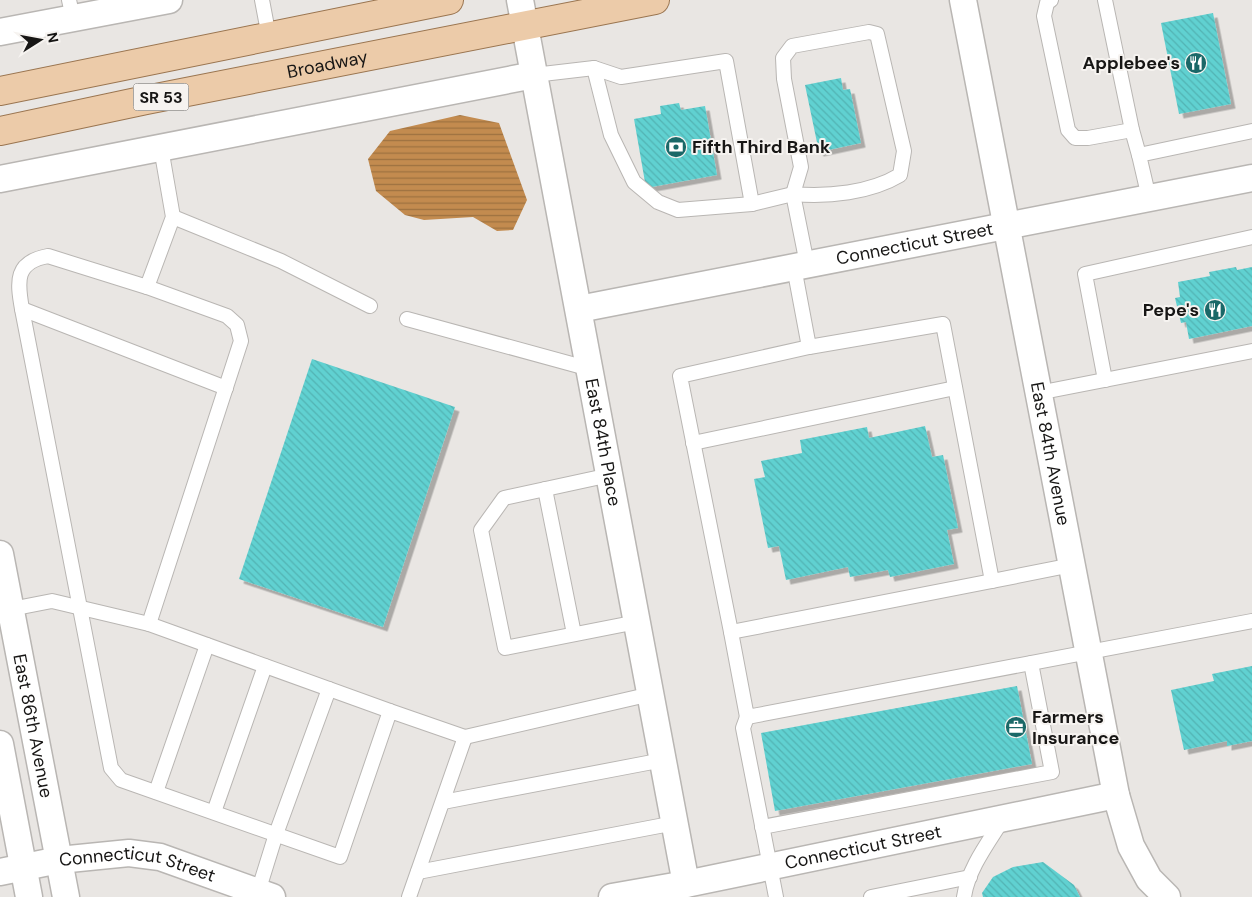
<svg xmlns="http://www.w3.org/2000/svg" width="1252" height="897" font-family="'DM Sans',sans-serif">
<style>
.water{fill:url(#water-rules)}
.building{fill:url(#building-back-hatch);filter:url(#shadow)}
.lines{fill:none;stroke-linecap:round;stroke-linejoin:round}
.service-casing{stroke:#b9b6b3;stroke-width:16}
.minor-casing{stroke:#b9b6b3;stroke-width:29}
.primary-casing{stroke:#9a7550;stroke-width:30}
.service{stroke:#fff;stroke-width:14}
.minor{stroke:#fff;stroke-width:26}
.primary{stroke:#eccba9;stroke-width:28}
.labels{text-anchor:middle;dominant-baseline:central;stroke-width:4;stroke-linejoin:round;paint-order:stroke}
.shield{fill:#f6f3f0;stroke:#5a5857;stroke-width:1}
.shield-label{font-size:16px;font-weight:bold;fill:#171615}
.poi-label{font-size:18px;font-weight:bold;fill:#171615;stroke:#f6f3f0;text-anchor:end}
.street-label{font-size:18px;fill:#171615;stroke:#f6f3f0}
</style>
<defs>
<pattern id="water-rules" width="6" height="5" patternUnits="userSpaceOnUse" patternTransform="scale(1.25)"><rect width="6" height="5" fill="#c38b4f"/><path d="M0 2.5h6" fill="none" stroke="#9d7140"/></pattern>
<pattern id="building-back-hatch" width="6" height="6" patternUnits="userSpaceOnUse" patternTransform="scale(1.25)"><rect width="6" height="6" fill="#60d1d1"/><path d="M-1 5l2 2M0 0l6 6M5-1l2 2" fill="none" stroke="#53b3b3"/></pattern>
<filter id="shadow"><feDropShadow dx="4.5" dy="4.5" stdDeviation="0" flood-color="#0004"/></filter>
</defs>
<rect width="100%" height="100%" fill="#e9e6e3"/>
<path class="water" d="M 460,115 L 499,123 L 527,200 L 513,230 L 497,231 L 473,217 L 424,220 L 405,215 L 376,191 L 368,159 L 390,131 Z"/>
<g class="building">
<path d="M 1213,13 L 1231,104 L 1179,114 L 1161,23 Z"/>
<path d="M 841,78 L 843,90 L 850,89 L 861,143 L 819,152 L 805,85 Z"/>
<path d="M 679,103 L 681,110 L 705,106 L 717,175 L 646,188 L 634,119 L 661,114 L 660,106 Z"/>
<path d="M 1236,267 L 1237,270 L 1252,267 L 1252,326 L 1189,339 L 1186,322 L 1181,323 L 1175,298 L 1180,297 L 1178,282 L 1210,276 L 1209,272 Z"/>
<path d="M 312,359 L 455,407 L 383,627 L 239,579 Z"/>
<path d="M 925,426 L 932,457 L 943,455 L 958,528 L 947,530 L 954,564 L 890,577 L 888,570 L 850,577 L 848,567 L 786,580 L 779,546 L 768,548 L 754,479 L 765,477 L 761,461 L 802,453 L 800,440 L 867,427 L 869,438 Z"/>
<path d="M 1252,666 L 1252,741 L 1227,746 L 1227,741 L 1184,750 L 1171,690 L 1214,681 L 1212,674 Z"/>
<path d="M 1017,686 L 1032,764 L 775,811 L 761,733 Z"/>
<path d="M 1043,862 L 1074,885 L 1080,897 L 983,897 L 982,893 L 993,877 L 1013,867 Z"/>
</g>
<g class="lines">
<g class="service-casing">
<g id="service">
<path d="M 69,0 L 73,18"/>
<path d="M 262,0 L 269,37"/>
<path d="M 1051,0 L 1047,3 L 1044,16 L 1068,130 L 1075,138 L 1088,138 L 1132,130"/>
<path d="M 1105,0 L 1132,130 L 1139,155"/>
<path d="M 869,32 L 877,34 L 904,151 L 900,175 C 870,193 828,197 793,194 L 801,167 L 784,79 L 783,58 L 792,46 Z"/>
<path d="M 594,68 L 611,135 L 634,182 L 658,202 L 678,210 L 752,204"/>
<path d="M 534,75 L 594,68 L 621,77 L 726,61 L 752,204 L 793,194 L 807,264"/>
<path d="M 161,148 L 173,217 L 147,287 L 48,256 C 15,262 17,281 22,309 L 111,768 L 121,780 L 340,857 L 390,711 L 465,737 L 409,897"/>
<path d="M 1149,198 L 1139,155 L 1252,131"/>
<path d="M 173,217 L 281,261 L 370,306"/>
<path d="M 794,267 L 809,347 L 943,324 L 992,581 L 1072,565"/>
<path d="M 22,309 L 226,388"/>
<path d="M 407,319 L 590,369"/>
<path d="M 809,347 L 680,376 L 731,632 L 992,581"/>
<path d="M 1105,380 L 1085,274 L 1252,237"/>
<path d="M 1038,393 L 1252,351"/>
<path d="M 693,443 L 955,388"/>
<path d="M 610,475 L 504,498 L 481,530 L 505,648 L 637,622"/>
<path d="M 545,489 L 574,634"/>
<path d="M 6,610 L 52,601 L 149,624 L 241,341 L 237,325 L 227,316 L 147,287"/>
<path d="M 149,624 L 390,711"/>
<path d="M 731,632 L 747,717 L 1252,621"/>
<path d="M 747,717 L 743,728 L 776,897"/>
<path d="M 465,737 L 651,694"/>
<path d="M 156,792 L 207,645"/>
<path d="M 443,802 L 663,760"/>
<path d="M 214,812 L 265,666"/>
<path d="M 762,827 L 1052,772 L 1031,663"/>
<path d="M 418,872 L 675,823"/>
<path d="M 258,892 L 276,834 L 329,689"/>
<path d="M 871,897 L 970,877"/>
<path d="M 964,897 C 968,869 988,843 1003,819"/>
</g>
</g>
<g class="minor-casing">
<g id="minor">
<path id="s1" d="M 520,0 L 686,884"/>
<path id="s2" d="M 963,0 L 1116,795 L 1131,846 L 1149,879 L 1167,897"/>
<path d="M 0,32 L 169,0"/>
<path d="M 0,179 L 534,75"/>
<path id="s3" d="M 579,309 L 1252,178"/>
<path id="s4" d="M 0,554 L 66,897"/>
<path d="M 0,744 L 29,897"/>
<path id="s5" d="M 0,872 L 59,860 L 129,853 L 160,857 L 272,897"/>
<path id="s6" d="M 612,897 L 686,884 L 1116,795"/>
</g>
</g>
<g class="primary-casing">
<g id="primary">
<path d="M 0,91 L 449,0"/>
<path id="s7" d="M 0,131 L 146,100 L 655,0"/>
</g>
</g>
<use href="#service" class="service"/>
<use href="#minor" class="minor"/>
<use href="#primary" class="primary"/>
</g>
<defs>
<g id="restaurant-disc" transform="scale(1.125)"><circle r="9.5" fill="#1a6868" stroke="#f6f3f0"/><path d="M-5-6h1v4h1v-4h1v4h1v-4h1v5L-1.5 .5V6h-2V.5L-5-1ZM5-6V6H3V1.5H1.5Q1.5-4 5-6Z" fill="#fff"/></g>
<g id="bank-disc" transform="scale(1.125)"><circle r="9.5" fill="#1a6868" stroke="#f6f3f0"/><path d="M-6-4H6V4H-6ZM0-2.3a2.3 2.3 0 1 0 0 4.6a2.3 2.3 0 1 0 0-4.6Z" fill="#fff"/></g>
<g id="office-disc" transform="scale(1.125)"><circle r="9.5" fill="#1a6868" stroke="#f6f3f0"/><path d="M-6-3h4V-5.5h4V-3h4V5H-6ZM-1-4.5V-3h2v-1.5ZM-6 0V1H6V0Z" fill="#fff"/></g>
</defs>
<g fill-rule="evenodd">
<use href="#restaurant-disc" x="1196" y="63"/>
<use href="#bank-disc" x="676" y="147"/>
<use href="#restaurant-disc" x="1215" y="310"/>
<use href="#office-disc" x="1016" y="727"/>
</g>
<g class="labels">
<rect class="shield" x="133.5" y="83.5" width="55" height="27" rx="4"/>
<g class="shield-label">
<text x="161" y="97">SR 53</text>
</g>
<g class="poi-label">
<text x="1180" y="63">Applebee's</text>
<text x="692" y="147" text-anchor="start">Fifth Third Bank</text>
<text x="1199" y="310">Pepe's</text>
<text x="1032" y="717" text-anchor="start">Farmers<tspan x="1032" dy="21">Insurance</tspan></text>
</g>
<g class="street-label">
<text stroke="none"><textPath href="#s7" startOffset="334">Broadway</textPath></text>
<text stroke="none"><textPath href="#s3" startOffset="342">Connecticut Street</textPath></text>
<text stroke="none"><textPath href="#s1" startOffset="450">East 84th Place</textPath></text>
<text stroke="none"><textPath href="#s2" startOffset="462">East 84th Avenue</textPath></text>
<text stroke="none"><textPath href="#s4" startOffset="175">East 86th Avenue</textPath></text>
<text stroke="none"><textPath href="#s6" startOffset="256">Connecticut Street</textPath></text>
<text stroke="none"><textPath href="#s5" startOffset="140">Connecticut Street</textPath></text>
</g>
</g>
<g transform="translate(40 40) rotate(79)" stroke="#f6f3f0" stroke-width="4" paint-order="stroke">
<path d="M0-4L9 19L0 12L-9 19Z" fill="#171615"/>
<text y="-8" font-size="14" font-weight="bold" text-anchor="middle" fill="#171615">N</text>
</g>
</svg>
